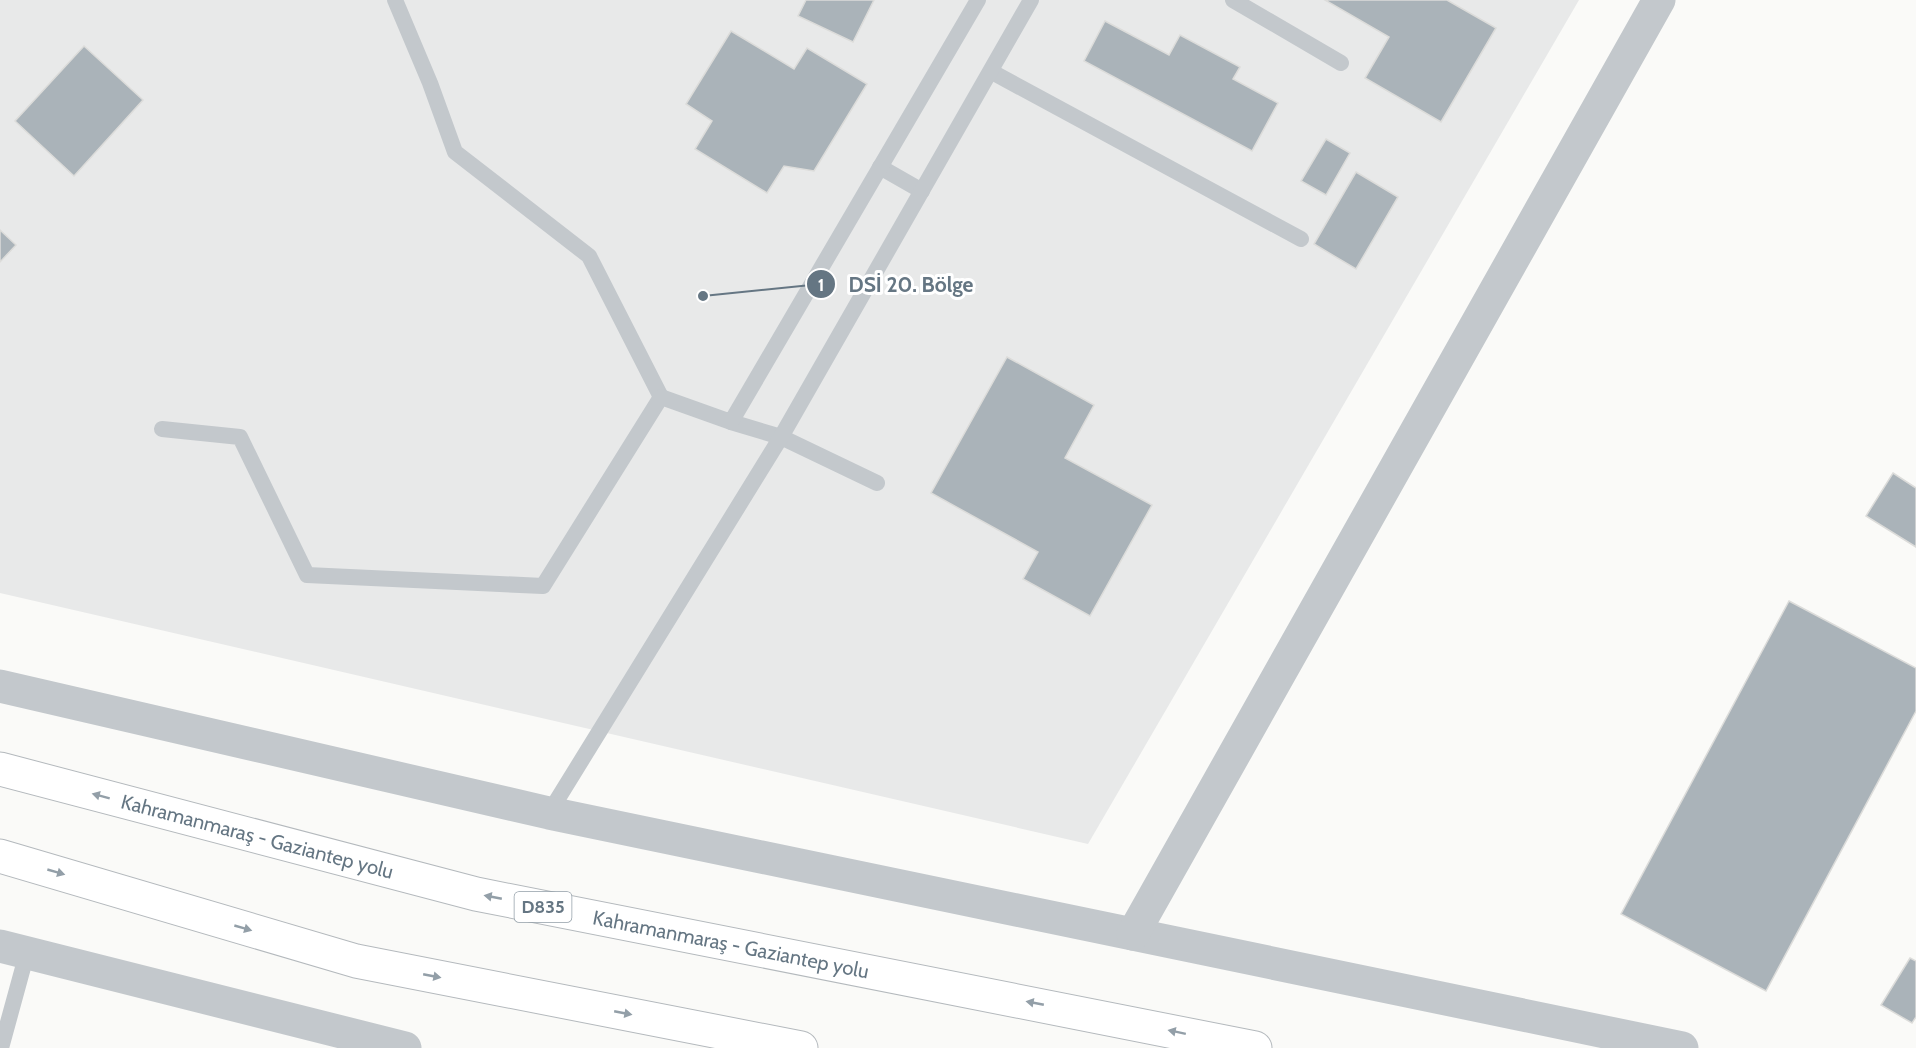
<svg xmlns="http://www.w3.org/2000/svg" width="1916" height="1048" font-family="Cabin,sans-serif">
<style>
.built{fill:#e8e9e9}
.building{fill:#aab3b9;stroke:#dcdcda;stroke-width:1.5}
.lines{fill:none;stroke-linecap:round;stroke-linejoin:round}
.trunk-casing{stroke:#b4b9bd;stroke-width:35}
.service{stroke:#c3c8cc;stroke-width:16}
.minor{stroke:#c3c8cc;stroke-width:33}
.trunk{stroke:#fff;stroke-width:33}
.oneway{fill:#939fa8}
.labels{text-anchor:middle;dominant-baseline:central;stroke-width:6;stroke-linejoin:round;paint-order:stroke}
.shield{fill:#fff;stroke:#939fa8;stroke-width:1.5}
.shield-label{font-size:18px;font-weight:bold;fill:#657683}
.street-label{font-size:20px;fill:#657683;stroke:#fff}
.leader{fill:none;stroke:#657683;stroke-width:2}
.callout-dot{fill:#657683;stroke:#fff;stroke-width:2}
.mark-label{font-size:18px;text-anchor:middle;font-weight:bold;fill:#fff}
.callout-label{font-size:21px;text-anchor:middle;font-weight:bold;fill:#657683;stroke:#fff;stroke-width:6;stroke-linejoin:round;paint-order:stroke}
</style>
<rect width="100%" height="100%" fill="#fafaf8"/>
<path class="built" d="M 0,0 L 1579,0 L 1088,844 L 0,593 Z"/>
<g class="building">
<path d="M 806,0 L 874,0 L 853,42 L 798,16 Z"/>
<path d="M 1325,0 L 1447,0 L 1496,28 L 1441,122 L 1365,78 L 1389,37 Z"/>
<path d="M 1105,21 L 1169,55 L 1180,35 L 1240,67 L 1233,79 L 1278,103 L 1252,151 L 1084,61 Z"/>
<path d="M 731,31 L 794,69 L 807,48 L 867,84 L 814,171 L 784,166 L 767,193 L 695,149 L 712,121 L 686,104 Z"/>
<path d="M 84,46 L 143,100 L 74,176 L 15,121 Z"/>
<path d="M 1326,139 L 1350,153 L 1326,195 L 1301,181 Z"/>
<path d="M 1356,172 L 1398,197 L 1356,269 L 1314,244 Z"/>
<path d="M 0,230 L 16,245 L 0,262 Z"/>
<path d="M 1007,357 L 1094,405 L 1065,458 L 1152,505 L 1090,616 L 1023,579 L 1038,552 L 931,493 Z"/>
<path d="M 1893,473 L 1916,488 L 1916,547 L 1866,516 Z"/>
<path d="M 1789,601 L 1916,668 L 1916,711 L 1766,991 L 1621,914 Z"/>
<path d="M 1910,958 L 1916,961 L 1916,1017 L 1912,1023 L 1881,1005 Z"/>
</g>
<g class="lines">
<g class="trunk-casing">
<g id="trunk">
<path id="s1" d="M 0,769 L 476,894 L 1255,1048"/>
<path d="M 0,856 L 356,961 L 801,1048"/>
</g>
</g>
<g class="service">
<path d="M 395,0 L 430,83 L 455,152 L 589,256 L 661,397"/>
<path d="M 1233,0 L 1341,63"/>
<path d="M 992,72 L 1301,239"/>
<path d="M 880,167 L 922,191"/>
<path d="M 731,422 L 781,437 L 877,483"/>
<path d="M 162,429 L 240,437 L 307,575 L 543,586 L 661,397 L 731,422 L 978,0"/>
<path d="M 549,813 L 781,437 L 1031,0"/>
<path d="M 1,1048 L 27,953"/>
</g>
<g class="minor">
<path d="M 0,686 L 549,813 L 1682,1048"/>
<path d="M 1133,934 L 1659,0"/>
<path d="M 0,946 L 405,1048"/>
</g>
<use href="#trunk" class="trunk"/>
</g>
<defs><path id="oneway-solid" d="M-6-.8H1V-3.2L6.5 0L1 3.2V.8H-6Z" transform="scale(1.5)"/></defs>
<g class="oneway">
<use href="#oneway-solid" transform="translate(101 796) rotate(-165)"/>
<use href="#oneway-solid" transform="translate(56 872) rotate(16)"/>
<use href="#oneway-solid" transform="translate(493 897) rotate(-169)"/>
<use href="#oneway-solid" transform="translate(243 928) rotate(16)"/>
<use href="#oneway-solid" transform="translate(432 976) rotate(11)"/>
<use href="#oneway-solid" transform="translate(1035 1003) rotate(-169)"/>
<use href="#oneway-solid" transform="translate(623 1013) rotate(11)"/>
<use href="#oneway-solid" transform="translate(1177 1032) rotate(-168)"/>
</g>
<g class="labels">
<rect class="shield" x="514.5" y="892" width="57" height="30" rx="4.5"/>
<g class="shield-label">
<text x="543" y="907">D835</text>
</g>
<g class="street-label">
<text stroke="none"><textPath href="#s1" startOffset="266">Kahramanmaraş - Gaziantep yolu</textPath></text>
<text stroke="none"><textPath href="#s1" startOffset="752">Kahramanmaraş - Gaziantep yolu</textPath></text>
</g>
</g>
<path class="leader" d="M703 296L821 284"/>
<g class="callout-dot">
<circle cx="703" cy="296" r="6"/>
<circle cx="821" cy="284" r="15"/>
</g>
<g class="mark-label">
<text x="821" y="291">1</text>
</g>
<g class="callout-label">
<text x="911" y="292">DSİ 20. Bölge</text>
</g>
</svg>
